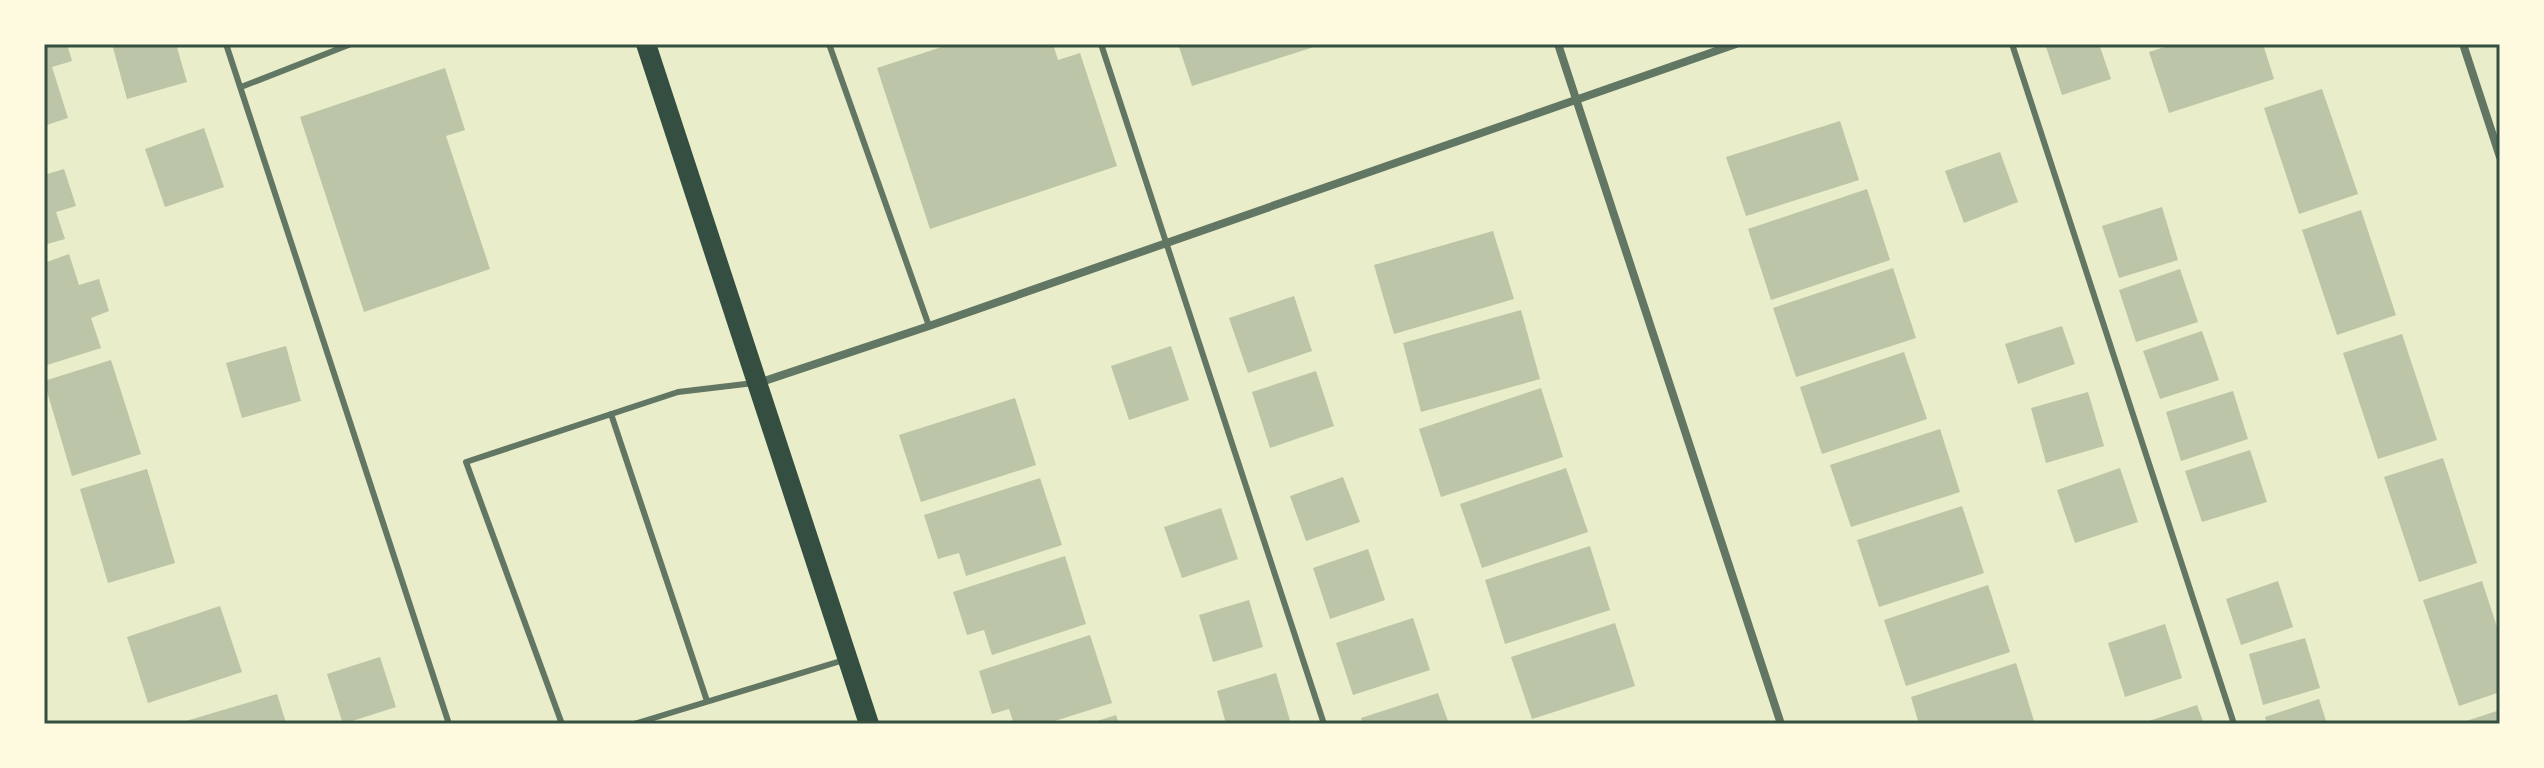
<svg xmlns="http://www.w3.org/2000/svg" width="2544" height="768" font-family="'Public Sans',sans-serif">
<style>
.building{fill:#bcc5a7}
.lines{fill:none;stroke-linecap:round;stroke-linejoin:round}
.service{stroke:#617663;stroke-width:6}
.minor{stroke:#617663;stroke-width:8}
.primary{stroke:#344e41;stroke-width:20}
.neatline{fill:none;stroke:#344e41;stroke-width:3}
</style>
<rect width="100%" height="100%" fill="#e9edc9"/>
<g class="building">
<path d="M 44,44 L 67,44 L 72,61 L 52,67 L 68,118 L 44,126 Z"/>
<path d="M 112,44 L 176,44 L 187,82 L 127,99 Z"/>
<path d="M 951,44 L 1053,44 L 1058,60 L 1080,53 L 1117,166 L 930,229 L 877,68 Z"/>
<path d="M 1178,44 L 1320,44 L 1320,45 L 1192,86 Z"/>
<path d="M 2045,44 L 2099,44 L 2111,79 L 2062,95 Z"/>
<path d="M 2174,44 L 2263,44 L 2274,79 L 2169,113 L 2149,52 Z"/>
<path d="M 445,68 L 465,130 L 446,136 L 490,269 L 364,312 L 300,117 Z"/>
<path d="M 2322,89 L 2358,194 L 2299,214 L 2264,108 Z"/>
<path d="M 1840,121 L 1859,180 L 1746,216 L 1726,157 Z"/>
<path d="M 204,128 L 224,187 L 165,207 L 145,149 Z"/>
<path d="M 2000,152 L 2018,202 L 1964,223 L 1945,171 Z"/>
<path d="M 64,169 L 76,206 L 56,212 L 65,239 L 44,245 L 44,175 Z"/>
<path d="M 1867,189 L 1890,260 L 1771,300 L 1748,229 Z"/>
<path d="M 2162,207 L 2178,260 L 2119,278 L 2102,226 Z"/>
<path d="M 2361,210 L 2396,315 L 2337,335 L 2302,230 Z"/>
<path d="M 1493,231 L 1514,299 L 1394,334 L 1374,265 Z"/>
<path d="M 69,254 L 79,285 L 99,279 L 109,311 L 91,318 L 101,348 L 44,366 L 44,263 Z"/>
<path d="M 1893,268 L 1916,338 L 1796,377 L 1773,308 Z"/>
<path d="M 2180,269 L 2198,322 L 2136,342 L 2119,290 Z"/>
<path d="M 1294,296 L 1312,351 L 1248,373 L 1229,318 Z"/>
<path d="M 1521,310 L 1540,379 L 1421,412 L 1403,343 Z"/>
<path d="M 2062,326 L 2075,364 L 2018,384 L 2005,344 Z"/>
<path d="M 2202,331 L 2219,380 L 2160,399 L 2143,351 Z"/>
<path d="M 2402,334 L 2437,440 L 2378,459 L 2343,353 Z"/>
<path d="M 286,346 L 301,401 L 242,418 L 226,363 Z"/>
<path d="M 1171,346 L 1189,400 L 1129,420 L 1111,366 Z"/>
<path d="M 1904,352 L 1927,419 L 1822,454 L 1800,387 Z"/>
<path d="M 111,360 L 141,454 L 72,476 L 44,381 Z"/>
<path d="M 1316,371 L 1334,426 L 1270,448 L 1252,392 Z"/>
<path d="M 1541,388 L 1563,457 L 1441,497 L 1419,429 Z"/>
<path d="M 2233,391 L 2248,439 L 2181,461 L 2166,412 Z"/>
<path d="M 2088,392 L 2104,446 L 2046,463 L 2031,408 Z"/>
<path d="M 1015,398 L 1036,465 L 921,502 L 899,435 Z"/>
<path d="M 1940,429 L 1960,492 L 1851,527 L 1830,465 Z"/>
<path d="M 2250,450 L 2267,502 L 2202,522 L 2185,471 Z"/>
<path d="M 2443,458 L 2477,563 L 2419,582 L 2384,477 Z"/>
<path d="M 1566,468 L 1588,532 L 1482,568 L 1460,504 Z"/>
<path d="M 2120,468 L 2138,522 L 2075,543 L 2057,490 Z"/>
<path d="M 147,469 L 175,563 L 108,583 L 80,489 Z"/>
<path d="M 1343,477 L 1360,522 L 1306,541 L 1290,496 Z"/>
<path d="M 1040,478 L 1062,545 L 966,576 L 959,553 L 938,559 L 924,515 Z"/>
<path d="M 1962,506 L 1984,573 L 1879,607 L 1857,540 Z"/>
<path d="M 1221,508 L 1238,559 L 1182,578 L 1164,527 Z"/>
<path d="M 1590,546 L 1610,610 L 1505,644 L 1485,580 Z"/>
<path d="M 1368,549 L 1385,600 L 1330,619 L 1313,568 Z"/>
<path d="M 1065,556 L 1086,624 L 992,655 L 984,630 L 967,635 L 953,592 Z"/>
<path d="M 2278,581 L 2293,627 L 2241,645 L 2226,599 Z"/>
<path d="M 2482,581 L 2500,636 L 2500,692 L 2459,706 L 2423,600 Z"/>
<path d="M 1988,585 L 2010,652 L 1906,686 L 1884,620 Z"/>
<path d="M 1249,600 L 1263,647 L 1213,662 L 1199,615 Z"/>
<path d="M 220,606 L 242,672 L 148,703 L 127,637 Z"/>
<path d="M 1413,618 L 1430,670 L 1353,695 L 1336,643 Z"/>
<path d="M 1615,623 L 1635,686 L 1532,719 L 1511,657 Z"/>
<path d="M 2165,624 L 2182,678 L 2125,697 L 2108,643 Z"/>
<path d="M 1090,635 L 1112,703 L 1045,724 L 1014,724 L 1009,709 L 992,714 L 979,671 Z"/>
<path d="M 2305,638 L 2320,688 L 2263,705 L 2249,654 Z"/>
<path d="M 380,657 L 396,707 L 343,724 L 327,674 Z"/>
<path d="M 2016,663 L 2035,724 L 1919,724 L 1911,697 Z"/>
<path d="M 1276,673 L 1291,724 L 1226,724 L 1217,691 Z"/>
<path d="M 1438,693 L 1449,724 L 1363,724 L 1361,718 Z"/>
<path d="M 277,694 L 286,723 L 179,724 L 179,723 Z"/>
<path d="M 2319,699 L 2327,724 L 2267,724 L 2265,717 Z"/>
<path d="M 2197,705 L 2204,724 L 2143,724 L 2143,723 Z"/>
<path d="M 2500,710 L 2500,724 L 2460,724 L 2460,723 Z"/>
<path d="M 1116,715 L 1119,724 L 1092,724 L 1091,723 Z"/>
</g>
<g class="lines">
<g class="service">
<path d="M 226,44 L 449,724"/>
<path d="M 829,44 L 929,326"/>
<path d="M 1101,44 L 1324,724"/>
<path d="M 2012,44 L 2234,724"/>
<path d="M 241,87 L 351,44"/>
<path d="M 611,414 L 707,701"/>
<path d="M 562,724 L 466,462 L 678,392 L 754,383"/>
<path d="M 634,724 L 844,660"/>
</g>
<g class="minor">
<path d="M 1558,44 L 1781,724"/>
<path d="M 2463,44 L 2500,157"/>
<path d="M 758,383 L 929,326 L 1736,44"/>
</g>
<path class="primary" d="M 646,44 L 869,724"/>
</g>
<rect width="2544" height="768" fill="none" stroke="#fefae0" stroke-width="92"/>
<rect x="46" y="46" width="2452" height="676" class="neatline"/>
</svg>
